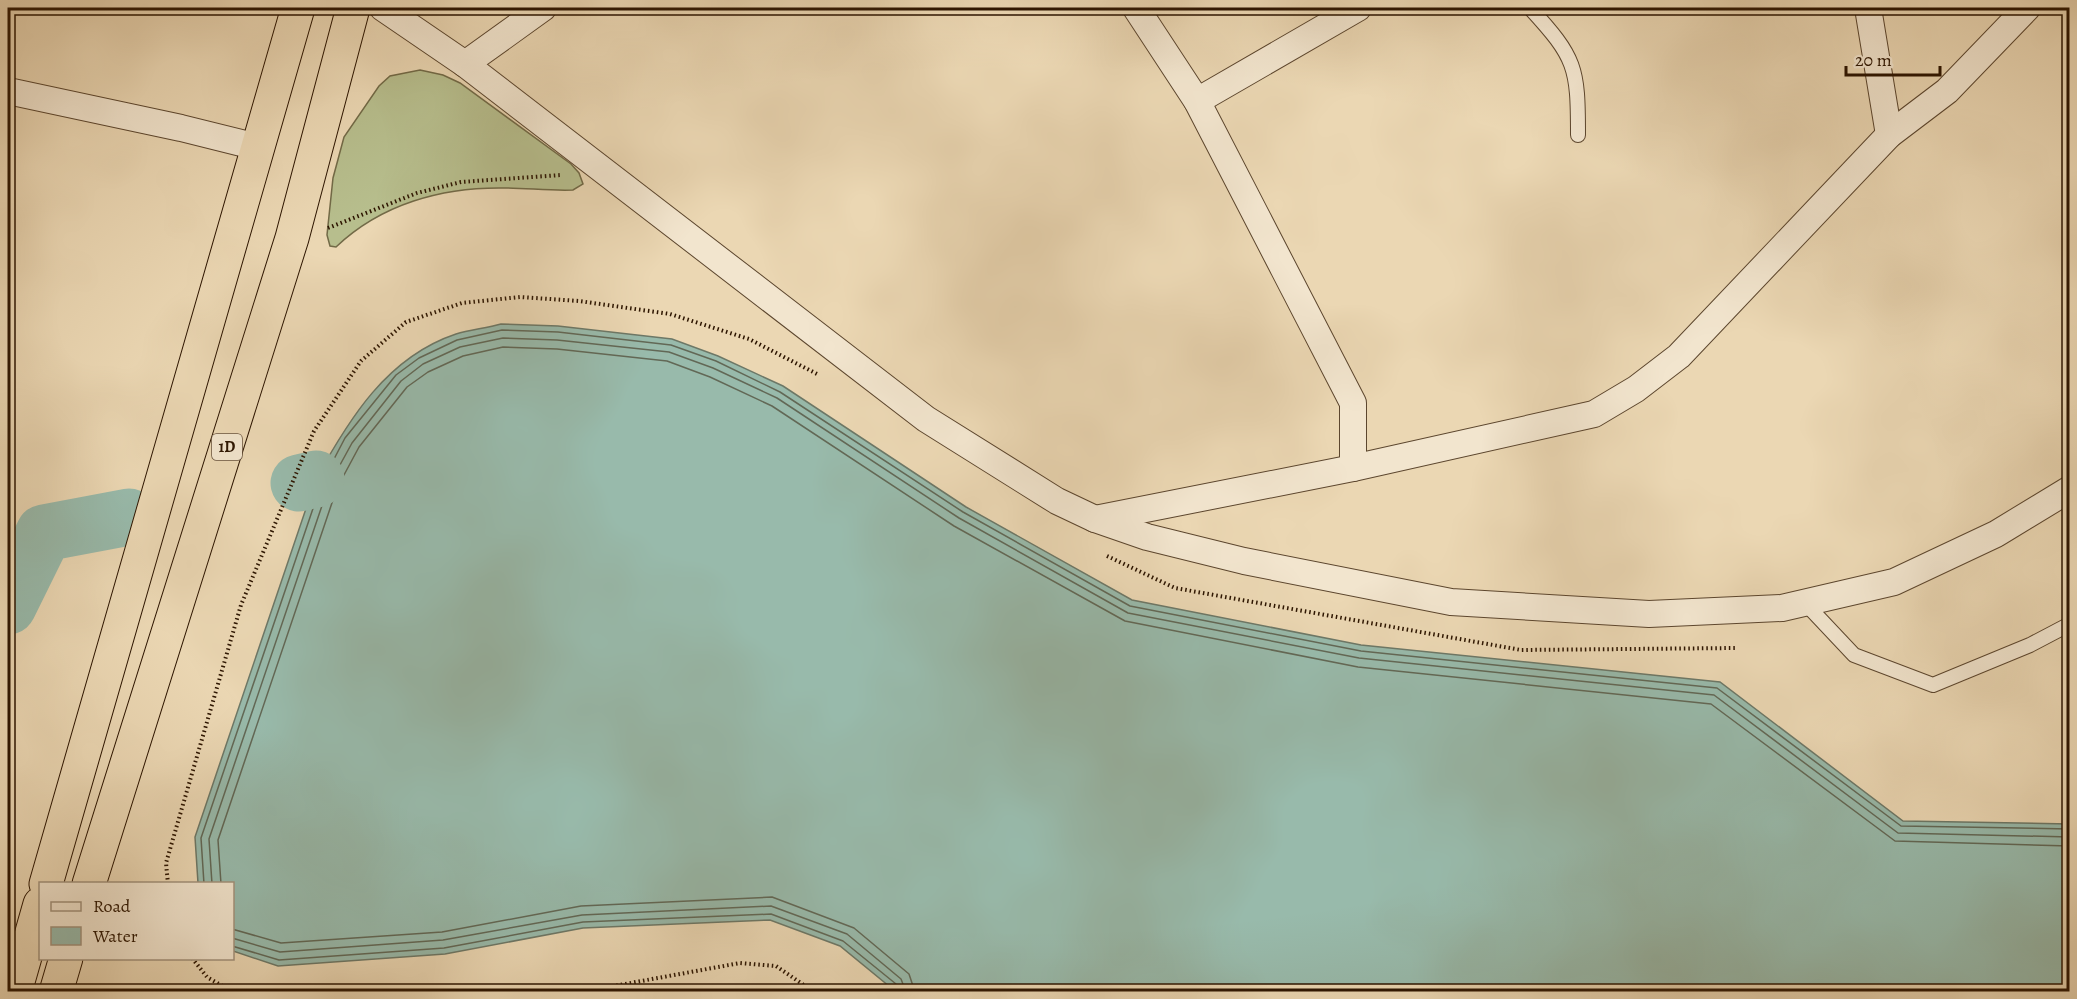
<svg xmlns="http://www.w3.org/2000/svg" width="2077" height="999" font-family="Alegreya,serif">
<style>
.garden{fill:#b7be8d;stroke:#726a47;stroke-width:1.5}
.water{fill:#98baab;stroke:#6d7867;stroke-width:1.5}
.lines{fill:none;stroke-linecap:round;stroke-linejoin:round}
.shore{stroke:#626856;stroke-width:1.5}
.river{stroke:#98baab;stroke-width:57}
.lane-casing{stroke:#5c462e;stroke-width:16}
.street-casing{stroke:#5c462e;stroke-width:28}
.highway-casing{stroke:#2d1501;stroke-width:35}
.path{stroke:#2d1501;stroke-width:4;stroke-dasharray:1.5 3;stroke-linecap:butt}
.lane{stroke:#f2e5ce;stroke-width:14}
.street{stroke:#f2e5ce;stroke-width:26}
.highway{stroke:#ebd7b3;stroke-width:33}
.labels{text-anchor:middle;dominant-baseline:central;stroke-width:5;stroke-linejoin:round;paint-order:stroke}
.shield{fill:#f2e5ce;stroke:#68533e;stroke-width:1.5}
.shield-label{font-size:16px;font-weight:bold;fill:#2d1501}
</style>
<rect width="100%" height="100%" fill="#ebd7b3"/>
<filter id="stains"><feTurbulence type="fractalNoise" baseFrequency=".00333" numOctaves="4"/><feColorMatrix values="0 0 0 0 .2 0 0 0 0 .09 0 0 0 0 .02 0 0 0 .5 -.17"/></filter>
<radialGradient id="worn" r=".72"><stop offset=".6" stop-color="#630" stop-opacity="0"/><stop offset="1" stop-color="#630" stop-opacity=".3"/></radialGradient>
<path class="garden" d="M 420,70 L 443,75 L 460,83 L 571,164 L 579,173 L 583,184 L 573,190 C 550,191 527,188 504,188 C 442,187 381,204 336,247 L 330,246 L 327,235 L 333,178 L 344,137 L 379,86 L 390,76 Z"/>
<path class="water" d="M 501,324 L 558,326 L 672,339 L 718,356 L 783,386 L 966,507 L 1132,600 L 1361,645 L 1720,682 L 1903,821 L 2069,824 L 2069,991 L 895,991 L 840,946 L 770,920 L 583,928 L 445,954 L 278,966 L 233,951 L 232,884 L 198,883 L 195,837 L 316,479 C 349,419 387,357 456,334 C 470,330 486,328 501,324 Z"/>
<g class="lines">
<g class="shore">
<path d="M 204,884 L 201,838 L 322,482 L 345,438 L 396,375 L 419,358 L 457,340 L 502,330 L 558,332 L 671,345 L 716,361 L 780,392 L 963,512 L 1130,606 L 1361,651 L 1717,688 L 1901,826 L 2070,829"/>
<path d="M 212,884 L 209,839 L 329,485 L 352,443 L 401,381 L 423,364 L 460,347 L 503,338 L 557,340 L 669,352 L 713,368 L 777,398 L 959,518 L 1128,613 L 1359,658 L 1714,695 L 1898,833 L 2070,837"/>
<path d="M 221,884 L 218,840 L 337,488 L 359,447 L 407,387 L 428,372 L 463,356 L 503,347 L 557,349 L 667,361 L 710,377 L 772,406 L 954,526 L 1125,621 L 1358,667 L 1711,704 L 1895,841 L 2070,846"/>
<path d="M 232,929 L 281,943 L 442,932 L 581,906 L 772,897 L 854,928 L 909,974 L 915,992"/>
<path d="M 232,938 L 280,952 L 443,940 L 582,915 L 771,906 L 847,934 L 901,979 L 906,992"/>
<path d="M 232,946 L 279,960 L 444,948 L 583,922 L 771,914 L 843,941 L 896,984 L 898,992"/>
</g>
<g class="river">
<path d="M 299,483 L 316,479"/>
<path d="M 8,606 L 44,533 L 129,517"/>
</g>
<g class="lane-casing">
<g id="lane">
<path d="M 1530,8 C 1576,58 1578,67 1578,135"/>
<path d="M 1805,603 L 1854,655 L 1933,685 L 2030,645 L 2070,624"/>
</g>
</g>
<g class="street-casing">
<g id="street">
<path d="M 383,8 L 465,64 L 926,419 L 1057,501 L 1095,519 L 1147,537 L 1244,561 L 1451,602 L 1649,614 L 1782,608 L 1894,582 L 1996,534 L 2070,489"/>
<path d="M 1136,8 L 1197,101 L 1353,403 L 1353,468"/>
<path d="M 1868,8 L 1889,135"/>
<path d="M 465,64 L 543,8"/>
<path d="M 8,91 L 181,128 L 257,147"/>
<path d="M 1197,101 L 1358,8"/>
<path d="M 1095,519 L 1353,468 L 1594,414 L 1636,389 L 1679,356 L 1889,135 L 1947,91 L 2027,8"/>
</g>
</g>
<g class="highway-casing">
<g id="highway">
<path d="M 46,884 L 298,8"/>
<path d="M 89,884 L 292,238 L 353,8"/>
<path d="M 15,992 L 40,904"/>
<path d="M 56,992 L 66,958"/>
</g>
</g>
<g class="path">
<path d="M 328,228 L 417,193 L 461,182 L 561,175"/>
<path d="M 1107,556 L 1175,588 L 1521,650 L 1735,648"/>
<path d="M 168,884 L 166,863 L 241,605 L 314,431 L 361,361 L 406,322 L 462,303 L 520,297 L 579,301 L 670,314 L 749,339 L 819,375"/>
<path d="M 192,958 L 207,977 L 233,992"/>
<path d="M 581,992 L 740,963 L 776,966 L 814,992"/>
</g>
<use href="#lane" class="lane"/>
<use href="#street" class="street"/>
<use href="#highway" class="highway"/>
</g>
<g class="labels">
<rect class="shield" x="212" y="434" width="30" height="26" rx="4.5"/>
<g class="shield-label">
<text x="227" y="447">1D</text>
</g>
</g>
<rect width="2077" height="999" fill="none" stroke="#ebd7b3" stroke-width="30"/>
<rect x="9" y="9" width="2059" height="981" fill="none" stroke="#2d1501" stroke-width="3"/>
<rect x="15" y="15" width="2047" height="969" fill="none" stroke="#2d1501" stroke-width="1.5"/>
<rect x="39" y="882" width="195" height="78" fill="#f2e5ce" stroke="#a3927c" stroke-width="1.5"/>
<rect x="51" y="902" width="30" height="9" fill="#f2e5ce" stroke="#a3927c" stroke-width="1.5"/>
<text x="93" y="912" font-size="18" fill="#2d1501">Road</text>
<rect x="51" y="927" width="30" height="18" fill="#98baab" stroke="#a3927c" stroke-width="1.5"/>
<text x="93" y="942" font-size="18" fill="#2d1501">Water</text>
<path d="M1846 66v9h94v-9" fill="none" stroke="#2d1501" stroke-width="3"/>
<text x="1855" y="66" font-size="18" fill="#2d1501" stroke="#f2e5ce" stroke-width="4.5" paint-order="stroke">20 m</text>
<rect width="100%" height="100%" filter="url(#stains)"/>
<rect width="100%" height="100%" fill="url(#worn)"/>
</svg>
